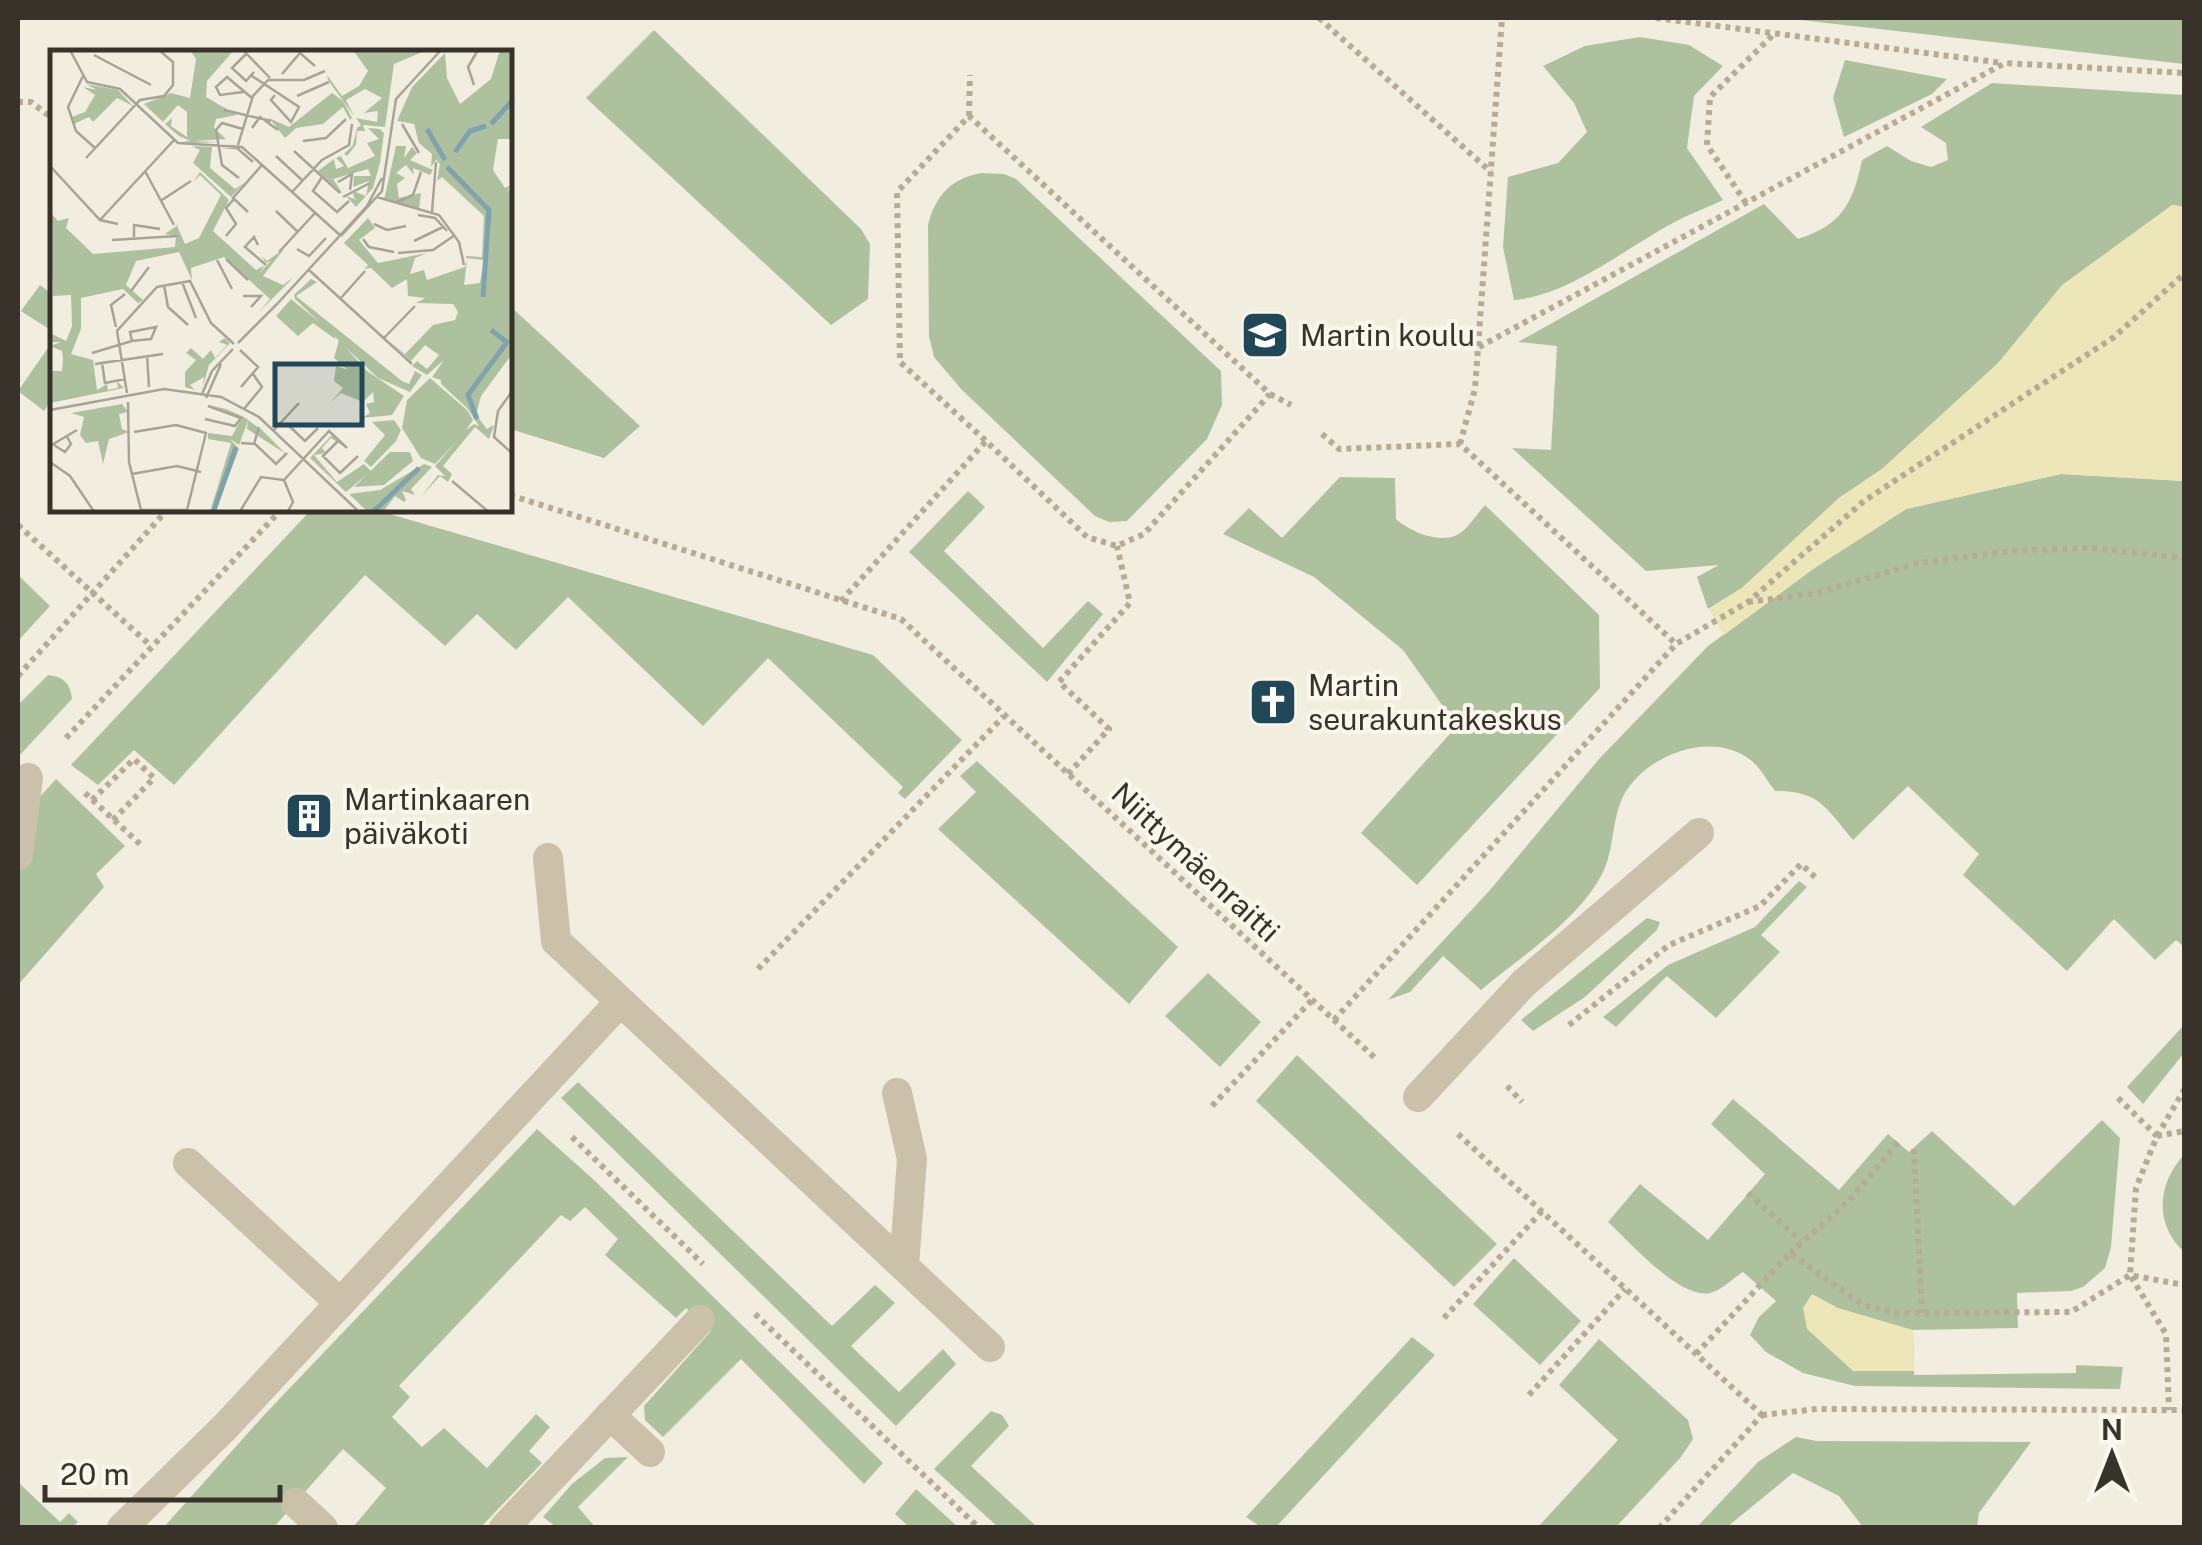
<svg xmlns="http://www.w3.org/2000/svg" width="2202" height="1545" font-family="'Public Sans',sans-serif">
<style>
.green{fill:#aec19f}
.sand{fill:#ece6b8}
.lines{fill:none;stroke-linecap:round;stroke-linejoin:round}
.path{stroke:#b6ab95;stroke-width:6;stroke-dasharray:5 5;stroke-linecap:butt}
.minor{stroke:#cbc1ab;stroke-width:30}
.labels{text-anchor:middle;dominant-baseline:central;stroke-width:8;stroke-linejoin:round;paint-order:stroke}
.poi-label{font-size:30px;fill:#39322a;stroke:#faf7ec;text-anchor:start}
.street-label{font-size:30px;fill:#39322a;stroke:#faf7ec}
.inset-river{fill:none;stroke:#7fa2af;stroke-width:5}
.inset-road{fill:none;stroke:#a8a397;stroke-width:2.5}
.view{fill:#214859;fill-opacity:0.15;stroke:#214859;stroke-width:5}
.inset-edge{fill:none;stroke:#39322a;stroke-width:5}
</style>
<rect width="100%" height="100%" fill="#f2eedf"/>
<g class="green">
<path d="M 1783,18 L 2184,18 L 2184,64 Z"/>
<path d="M 654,30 L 861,229 L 870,244 L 868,299 L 831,325 L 586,98 Z"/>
<path d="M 1640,37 L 1689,45 L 1723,66 L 1694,96 L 1687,148 L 1723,200 C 1706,208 1689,214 1673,223 C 1626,248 1568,296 1514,300 L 1503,247 L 1508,177 L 1558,163 L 1587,132 L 1574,103 L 1543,66 L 1585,46 Z"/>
<path d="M 1845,60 L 1947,79 L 1932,94 L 1844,137 L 1833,98 Z"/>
<path d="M 1992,83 L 2184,95 L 2184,207 L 2172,205 L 1882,469 L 1839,498 L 1742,588 L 1708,609 L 1697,577 L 1719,565 L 1646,571 L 1512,448 L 1551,450 L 1557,346 L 1518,342 L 1764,204 L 1798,239 C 1842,225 1853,203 1862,160 L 1887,146 L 1911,161 L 1931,167 L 1948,160 L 1946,143 L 1921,127 Z"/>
<path d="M 982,173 L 1004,174 L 1016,179 L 1221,371 L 1222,405 L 1207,439 L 1127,521 L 1109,522 L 1095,516 L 961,389 L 934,357 L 929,336 L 928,225 C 935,195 952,178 982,173 Z"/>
<path d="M 40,285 L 52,294 L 52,331 L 21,311 Z"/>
<path d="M 510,306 L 640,426 L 604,458 L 510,429 Z"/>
<path d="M 52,342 L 52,399 L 44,411 L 18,391 Z"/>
<path d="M 2061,474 L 2184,481 L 2184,947 L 2176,940 L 2155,960 L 2114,919 L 2067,971 L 1963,875 L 1979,854 L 1908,786 L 1853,840 C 1825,807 1820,791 1775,791 C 1768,782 1761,769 1752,761 C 1713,729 1648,754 1625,793 C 1611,817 1615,850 1602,874 C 1577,922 1521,956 1481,990 L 1443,956 L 1410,992 L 1388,1000 L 1490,890 L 1599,759 L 1708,646 L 1813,569 L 1906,509 Z"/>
<path d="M 1340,477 L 1395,478 L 1396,519 C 1409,531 1439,544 1457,535 C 1467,530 1477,514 1485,505 L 1599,615 L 1600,688 L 1417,885 L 1361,833 L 1457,726 L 1403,650 L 1314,577 L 1223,534 L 1249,508 L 1282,538 Z"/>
<path d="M 968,491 L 985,507 L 944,551 L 1043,648 L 1088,601 L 1103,614 L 1047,682 L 909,552 Z"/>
<path d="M 311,510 L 376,510 L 873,655 L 962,740 L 905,799 L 898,793 L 903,787 L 768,658 L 703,726 L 568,597 L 516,650 L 477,614 L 445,646 L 365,575 L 174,785 L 134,750 L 98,785 L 71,765 Z"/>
<path d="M 18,575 L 50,606 L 18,641 Z"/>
<path d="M 48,675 C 64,677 70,683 72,699 L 18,757 L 18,705 Z"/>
<path d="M 977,761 L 1178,947 L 1129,1004 L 938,829 L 976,792 L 960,776 Z"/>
<path d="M 56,779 L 125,846 L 96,874 L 104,887 L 18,985 L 18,821 Z"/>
<path d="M 1799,881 L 1807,887 L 1761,935 L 1780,952 L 1716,1018 L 1667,976 L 1616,1027 L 1603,1017 L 1668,965 L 1755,927 Z"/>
<path d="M 1647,918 L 1660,922 L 1657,930 L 1585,997 L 1533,1031 L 1521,1020 Z"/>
<path d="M 1208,973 L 1261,1022 L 1220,1067 L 1165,1016 Z"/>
<path d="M 2184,1025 L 2184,1053 L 2143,1104 L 2127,1087 Z"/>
<path d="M 1297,1055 L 1497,1244 L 1454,1287 L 1256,1101 Z"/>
<path d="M 578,1082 L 832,1326 L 875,1285 L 895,1303 L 851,1346 L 899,1392 L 943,1349 L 956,1364 L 896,1426 L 561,1098 Z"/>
<path d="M 1733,1099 L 1839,1190 L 1888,1134 L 1909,1152 L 1932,1131 L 2014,1206 L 2102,1120 L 2120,1138 L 2111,1247 L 2105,1268 L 2083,1287 L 2071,1291 L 2017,1293 L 2018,1328 L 1913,1330 L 1914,1375 L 2076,1373 L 2076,1365 L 2123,1367 L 2120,1389 L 1855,1386 L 1803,1373 L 1766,1352 L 1750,1335 L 1759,1317 L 1776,1301 L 1743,1272 C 1732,1279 1722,1290 1710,1293 C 1680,1300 1629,1241 1608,1222 L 1640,1184 L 1708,1240 L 1765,1174 L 1711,1124 Z"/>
<path d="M 537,1129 L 594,1180 L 883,1463 L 864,1484 L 741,1359 L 663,1437 L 645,1420 L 644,1406 L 711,1331 L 686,1308 L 676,1318 L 605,1255 L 618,1239 L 585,1207 L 570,1221 L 561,1215 L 399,1386 L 410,1397 L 392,1417 L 422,1447 L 444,1428 L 487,1468 L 536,1414 L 550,1427 L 529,1451 L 542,1463 L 481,1527 L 353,1527 L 386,1488 L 343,1449 L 274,1527 L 163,1528 L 265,1414 Z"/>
<path d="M 2184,1155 L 2184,1252 C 2154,1224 2157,1184 2184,1155 Z"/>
<path d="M 1514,1258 L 1581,1321 L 1540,1365 L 1473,1304 Z"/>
<path d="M 1412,1337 L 1435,1355 L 1276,1527 L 1261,1527 L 1246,1517 Z"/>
<path d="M 1599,1339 L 1688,1420 L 1693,1439 L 1681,1457 L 1616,1527 L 1538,1527 L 1618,1440 L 1559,1385 Z"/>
<path d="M 991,1411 L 1002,1415 L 1009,1426 L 971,1466 L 1037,1527 L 998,1527 L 934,1469 Z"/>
<path d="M 1796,1437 L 1817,1441 L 2031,1442 L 1979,1513 L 1977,1527 L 1863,1527 L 1839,1496 L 1793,1473 L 1727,1527 L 1697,1527 L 1758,1462 Z"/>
<path d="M 628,1457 L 578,1507 L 595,1527 L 556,1527 L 543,1517 L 572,1484 L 605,1458 Z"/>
<path d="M 18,1482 L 60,1522 L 69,1513 L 78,1522 L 72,1527 L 18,1527 Z"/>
<path d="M 916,1489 L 958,1527 L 909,1527 L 895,1514 Z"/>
</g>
<g class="sand">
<path d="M 2172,205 L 2184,207 L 2184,481 L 2061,474 L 1906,509 L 1813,569 L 1724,635 L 1708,609 L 1742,588 L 1839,498 L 1882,469 L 1938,418 L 1998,363 L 2062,285 Z"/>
<path d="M 1812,1294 L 1838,1308 L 1913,1330 L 1914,1371 L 1853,1371 L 1807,1329 L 1803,1308 Z"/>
</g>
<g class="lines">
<g class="path">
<path d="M 1319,18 L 1491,172"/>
<path d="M 1656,18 L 2003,63"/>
<path d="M 18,102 L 31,102 L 52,118"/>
<path d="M 969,116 L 970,75"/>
<path d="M 1746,203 L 1707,145 L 1710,97 L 1774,34"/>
<path d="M 1479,347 L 2005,63 L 2184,73"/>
<path d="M 1270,394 L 1291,405"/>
<path d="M 1322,434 L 1339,449 L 1460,444 L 1676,644"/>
<path d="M 1460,444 L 1475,389 L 1502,18"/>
<path d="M 510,495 L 901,619 L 1375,1058"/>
<path d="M 18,525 L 151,646"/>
<path d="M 841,601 L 986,441 L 1087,537 L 1117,546 L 1144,534 L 1270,394 L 969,116 L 897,192 L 900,362 L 986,441"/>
<path d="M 1748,602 L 1817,593 L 1918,563 L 2012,551 L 2090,548 L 2184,558"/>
<path d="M 18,676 L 167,510"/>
<path d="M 66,738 L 281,510"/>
<path d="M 1068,774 L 1109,729 L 1059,682 L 1130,603 L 1117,546"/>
<path d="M 85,793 L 142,846"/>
<path d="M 92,800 L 134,759 L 154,778 L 113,820"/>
<path d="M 758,969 L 1004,716"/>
<path d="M 1334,1020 L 1676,644 L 1748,602 L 1864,501 L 2114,337 L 2184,274"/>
<path d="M 1569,1025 L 1669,945 L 1760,906 L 1801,864 L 1815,877"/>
<path d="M 1507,1086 L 1522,1102"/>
<path d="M 2118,1098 L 2157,1136 L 2136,1188 L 2130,1275 L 2166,1334 L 2169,1410"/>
<path d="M 1212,1106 L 1312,1000"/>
<path d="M 1458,1134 L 1762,1415"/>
<path d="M 2157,1136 L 2184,1090"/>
<path d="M 2157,1136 L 2184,1131"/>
<path d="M 572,1137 L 703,1264"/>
<path d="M 1914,1149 L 1922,1313"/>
<path d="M 1748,1193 L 1801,1241"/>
<path d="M 1790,1253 L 1850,1200 L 1898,1142"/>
<path d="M 755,1314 L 979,1528"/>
<path d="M 1444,1318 L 1542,1211"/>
<path d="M 1696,1354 L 1790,1253 L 1863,1305 L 1896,1313 L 2071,1312 L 2130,1275 L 2184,1285"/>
<path d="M 1529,1395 L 1625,1289"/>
<path d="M 1762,1415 L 1817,1409 L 2184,1410"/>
<path d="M 1659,1528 L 1762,1415"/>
</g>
<g class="minor">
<path d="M 18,855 L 28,778"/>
<path d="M 548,858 L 556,941 L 990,1347"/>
<path d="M 897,1093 L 912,1159 L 904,1266"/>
<path d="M 1418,1097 L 1524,983 L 1699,833"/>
<path d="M 188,1163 L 340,1303"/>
<path d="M 610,1415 L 650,1452"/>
<path d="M 296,1503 L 323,1528"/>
<path d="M 122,1528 L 226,1426 L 619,1003"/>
<path d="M 504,1528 L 700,1320"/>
</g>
</g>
<defs>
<g id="school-square" transform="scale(2.5)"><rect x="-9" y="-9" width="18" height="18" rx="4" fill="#214859" stroke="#faf7ec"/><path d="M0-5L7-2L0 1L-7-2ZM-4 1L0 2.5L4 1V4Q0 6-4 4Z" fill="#fff"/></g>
<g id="church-square" transform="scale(2.5)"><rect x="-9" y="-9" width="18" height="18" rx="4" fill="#214859" stroke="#faf7ec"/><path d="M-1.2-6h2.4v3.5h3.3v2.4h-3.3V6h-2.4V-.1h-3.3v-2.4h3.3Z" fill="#fff"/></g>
<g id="building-square" transform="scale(2.5)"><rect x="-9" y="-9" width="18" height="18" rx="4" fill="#214859" stroke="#faf7ec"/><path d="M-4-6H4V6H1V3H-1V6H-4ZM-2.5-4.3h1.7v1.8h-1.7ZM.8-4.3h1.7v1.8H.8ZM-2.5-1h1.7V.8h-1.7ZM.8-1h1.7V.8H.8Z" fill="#fff"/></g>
</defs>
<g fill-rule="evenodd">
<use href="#school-square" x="1265" y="335"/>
<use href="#church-square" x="1273" y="702"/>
<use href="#building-square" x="309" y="816"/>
</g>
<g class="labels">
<g class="poi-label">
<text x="1300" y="335">Martin koulu</text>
<text x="1308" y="685">Martin<tspan x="1308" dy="34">seurakuntakeskus</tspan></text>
<text x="344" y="799">Martinkaaren<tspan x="344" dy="34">päiväkoti</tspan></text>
</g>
<g class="street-label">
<text transform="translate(1196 862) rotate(43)">Niittymäenraitti</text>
</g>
</g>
<g transform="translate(50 50)">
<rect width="462" height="462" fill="#f2eedf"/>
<path d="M 140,0 L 184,0 L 157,31 L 156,47 L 187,65 L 166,69 L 164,78 L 176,89 L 144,91 L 170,92 L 141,93 L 133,91 L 140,91 L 129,86 L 115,74 L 122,68 L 121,76 L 137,87 L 137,62 L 128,55 L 113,72 L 94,54 L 121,43 L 140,48 L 146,9 ZM 303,0 L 377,0 L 344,14 L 335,77 L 313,75 L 315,81 L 307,81 L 306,95 L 297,106 L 294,104 L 303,95 L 307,78 L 311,75 L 306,68 L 327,72 L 328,61 L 314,63 L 332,48 L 315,39 L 296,50 L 304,66 L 278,30 L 277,25 L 292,46 L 309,36 L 318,21 ZM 450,0 L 462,0 L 462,89 L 448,89 L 443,120 L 455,138 L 462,135 L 457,141 L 462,139 L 462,304 L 431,346 L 426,365 L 437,379 L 444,375 L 439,389 L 425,377 L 393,416 L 402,424 L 398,432 L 390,426 L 371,447 L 388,425 L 395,426 L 385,416 L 408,390 L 385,414 L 371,408 L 352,378 L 357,350 L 380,328 L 417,360 L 423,370 L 416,380 L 424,374 L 429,376 L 417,358 L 391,334 L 391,330 L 382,327 L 394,310 L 377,325 L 362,316 L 367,311 L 377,319 L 389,305 L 375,295 L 361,311 L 340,291 L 355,304 L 383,275 L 405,270 L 408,262 L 403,254 L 366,253 L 375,248 L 358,246 L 357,229 L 342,238 L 321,218 L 314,219 L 318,215 L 294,193 L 318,168 L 325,178 L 309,190 L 328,213 L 377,203 L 365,208 L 360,224 L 374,220 L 377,230 L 415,217 L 417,210 L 414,235 L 430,233 L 434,210 L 416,208 L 416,206 L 432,207 L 434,166 L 392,127 L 387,131 L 390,114 L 386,110 L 381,117 L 382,104 L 369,93 L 364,74 L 347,71 L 362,37 L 395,3 L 397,28 L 410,54 L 441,29 ZM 36,34 L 68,40 L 83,56 L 67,48 L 43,72 L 39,67 L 24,74 L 22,67 L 35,62 L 45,45 L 33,37 L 47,40 ZM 282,43 L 293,51 L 302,68 L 300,70 L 293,57 L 273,74 L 246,78 L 235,88 L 219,68 L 239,77 ZM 318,78 L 330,79 L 334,83 L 330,113 L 323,138 L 306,157 L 296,146 L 307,150 L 304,148 L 303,141 L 316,146 L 319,131 L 303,137 L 304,126 L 321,126 L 318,119 L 283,129 L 293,144 L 268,121 L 284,109 L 286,119 L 294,116 L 286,108 L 291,106 L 298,118 L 325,106 L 317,93 L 329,89 ZM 142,96 L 162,97 L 160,118 L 185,139 L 194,133 L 181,147 L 143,113 L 150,100 ZM 346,96 L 356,96 L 354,108 L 362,97 L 367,103 L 360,110 L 383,120 L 380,125 L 363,118 L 364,125 L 356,115 L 346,123 L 355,128 L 347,134 L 349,148 L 371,143 L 369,159 L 334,150 ZM 150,122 L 179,150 L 163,181 L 206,220 L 215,215 L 209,223 L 221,211 L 216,213 L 211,206 L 217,211 L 234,199 L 213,226 L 233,235 L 244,227 L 207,264 L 220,249 L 174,207 L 141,218 L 142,230 L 129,202 L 86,211 L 76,235 L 93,250 L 88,253 L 73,239 L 31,248 L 31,279 L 21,304 L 43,310 L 47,340 L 57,334 L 58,340 L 68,338 L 67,331 L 74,338 L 0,353 L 0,321 L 12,321 L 13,310 L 12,301 L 0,296 L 11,292 L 0,292 L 0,283 L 16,291 L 22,276 L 21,245 L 3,246 L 0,162 L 8,171 L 19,168 L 16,178 L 43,204 L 125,197 L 126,186 L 115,184 L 132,172 L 127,176 L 135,194 L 149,188 L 171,145 L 150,125 L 143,132 ZM 261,229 L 267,232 L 246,246 L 352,331 L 359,334 L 365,321 L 372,325 L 360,342 L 328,328 L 245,249 L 244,245 ZM 241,249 L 284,284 L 285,289 L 263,273 L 248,286 L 226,266 ZM 175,288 L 180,293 L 159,315 L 153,336 L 154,327 L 140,335 L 145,340 L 135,337 L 135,322 L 146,310 L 136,303 L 141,298 L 153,309 L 161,300 L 165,308 L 177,295 L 169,292 ZM 289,290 L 317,321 L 354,346 L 342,365 L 312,368 L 320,363 L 316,354 L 324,352 L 323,342 L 313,352 L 291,343 L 280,353 L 293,338 L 284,331 L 286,316 L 298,320 L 284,308 ZM 72,354 L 78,362 L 69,364 L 72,379 L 79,382 L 59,389 L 53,414 L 48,391 L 36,393 L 30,385 L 34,367 L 21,363 ZM 159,355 L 176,359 L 194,367 L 212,380 L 236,404 L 197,379 L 198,371 L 189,395 L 180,389 L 189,399 L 165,462 L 160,462 L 181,393 L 158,389 L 158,383 L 182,386 L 192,368 ZM 344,370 L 351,380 L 346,391 L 321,417 L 314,411 L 335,385 L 322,372 ZM 282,385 L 296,398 L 281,388 L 272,398 L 276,403 L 264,405 L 287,432 L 314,414 L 321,421 L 296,442 L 260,408 ZM 340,402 L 360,402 L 363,411 L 334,435 L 304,437 ZM 374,414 L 382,417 L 361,439 L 365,445 L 352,441 L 356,450 L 354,452 L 345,446 L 333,462 L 318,462 L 299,444 L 330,440 Z" fill="#aec19f"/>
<path class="inset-river" d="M 441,74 L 463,50M 377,79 L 395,110M 405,102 L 420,81 L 436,76M 397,117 L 439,160 L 433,247M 427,369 L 418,345 L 457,292 L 441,280M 163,463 L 186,397M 322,463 L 369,418"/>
<path class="inset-road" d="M 20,0 L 37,32 L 70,39 L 128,93 L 192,97 L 291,186M 193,0 L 220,28M 197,3 L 182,18 L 196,31 L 204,22M 44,5 L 101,35M 232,24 L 250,3 L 265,16M 33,26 L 18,57 L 26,81 L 45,98M 202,26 L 249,57 L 241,72 L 221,50 L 225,45M 424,35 L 418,17 L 428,0M 193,42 L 170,45 L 166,37 L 177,27 L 202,48M 247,46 L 279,32M 174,60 L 221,71M 352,74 L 369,103M 202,78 L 210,67 L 228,80M 253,91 L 276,88 L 296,69M 188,95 L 203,46 L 218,30 L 254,30 L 275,21M 172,97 L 187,98 L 203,112M 244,101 L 290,143M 226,106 L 253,131M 36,108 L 90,50 L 114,46 L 123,35 L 123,12 L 109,0M 0,116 L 50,170 L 68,174M 95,121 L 124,175M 272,127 L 263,141 L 287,162 L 299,151M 189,128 L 172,115 L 166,80 L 172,73 L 193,79M 288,132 L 302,124 L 300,140M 242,142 L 272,110 L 299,95 L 302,74M 293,147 L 320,133M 327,147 L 389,165 L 409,192 L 414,215M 112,150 L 141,131M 345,153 L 363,145 L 371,122M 226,161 L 248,182M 198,162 L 183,148 L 212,115M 382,162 L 386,112M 368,165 L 385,168 L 397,181M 50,170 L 125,89M 324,174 L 337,180 L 356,176M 176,186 L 186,174 L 176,158 L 184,149M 291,186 L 332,141 L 346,49 L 391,0M 84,187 L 84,175 L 110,179M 313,189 L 319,197 L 344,202M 62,190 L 128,186M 364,191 L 393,177M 208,195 L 204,187 L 195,197 L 216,215M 247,199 L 259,206 L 276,188M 229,202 L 265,163M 348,203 L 383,200 L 405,185M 176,209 L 198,230M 167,210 L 182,239M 259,220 L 362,314M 132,232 L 146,268M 114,235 L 118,257 L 138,275M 81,241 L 99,217M 193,246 L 211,246 L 201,257M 0,247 L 0,279M 290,249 L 315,221M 228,253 L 317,156 L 332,128M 66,277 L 61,255 L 75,244M 106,277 L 101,289 L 82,291 L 80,282 ZM 334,288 L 365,256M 188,293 L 228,253M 190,300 L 208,317 L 191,337M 42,303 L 82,291M 97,305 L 99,337M 52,313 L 55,333 L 75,329M 45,314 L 113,304M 463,340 L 448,361 L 444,387 L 463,404M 77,343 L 67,281 L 107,237 L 140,231 L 161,273 L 184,294M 152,344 L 162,321 L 183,299M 156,348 L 171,314M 78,352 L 79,412 L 91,460 L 137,460 L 156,383 L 126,375 L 84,382M 194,359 L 212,337 L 203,324M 0,360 L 114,339 L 171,347 L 209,367 L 307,460M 155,369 L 185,376 L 191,368 L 158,356M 236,373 L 255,391 L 268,378M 224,380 L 249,353M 289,390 L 273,406 L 290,423 L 308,406M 191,393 L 204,394 L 209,377M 204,393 L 226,414 L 237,403M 4,395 L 15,402 L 21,394 L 16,385M 0,396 L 27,380M 0,412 L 20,426 L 45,463M 82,424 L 127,416 L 151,422M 234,430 L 279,381 L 297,398M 234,430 L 243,452 L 237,463M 402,431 L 440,463M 189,463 L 211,427 L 234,430"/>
<path class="view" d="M 225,314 L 312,314 L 312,375 L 225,375 Z"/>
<rect width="462" height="462" class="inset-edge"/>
</g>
<rect width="2202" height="1545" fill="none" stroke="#39322a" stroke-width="40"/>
<g transform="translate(2112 1455)" stroke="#faf7ec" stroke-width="8" paint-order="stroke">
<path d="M0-8L18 38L0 25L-18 38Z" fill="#39322a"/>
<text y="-15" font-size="28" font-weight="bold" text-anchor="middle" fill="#39322a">N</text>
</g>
<path d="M45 1485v15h235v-15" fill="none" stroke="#39322a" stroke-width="5"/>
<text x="60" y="1485" font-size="30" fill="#39322a" stroke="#faf7ec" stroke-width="8" paint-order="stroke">20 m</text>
</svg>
